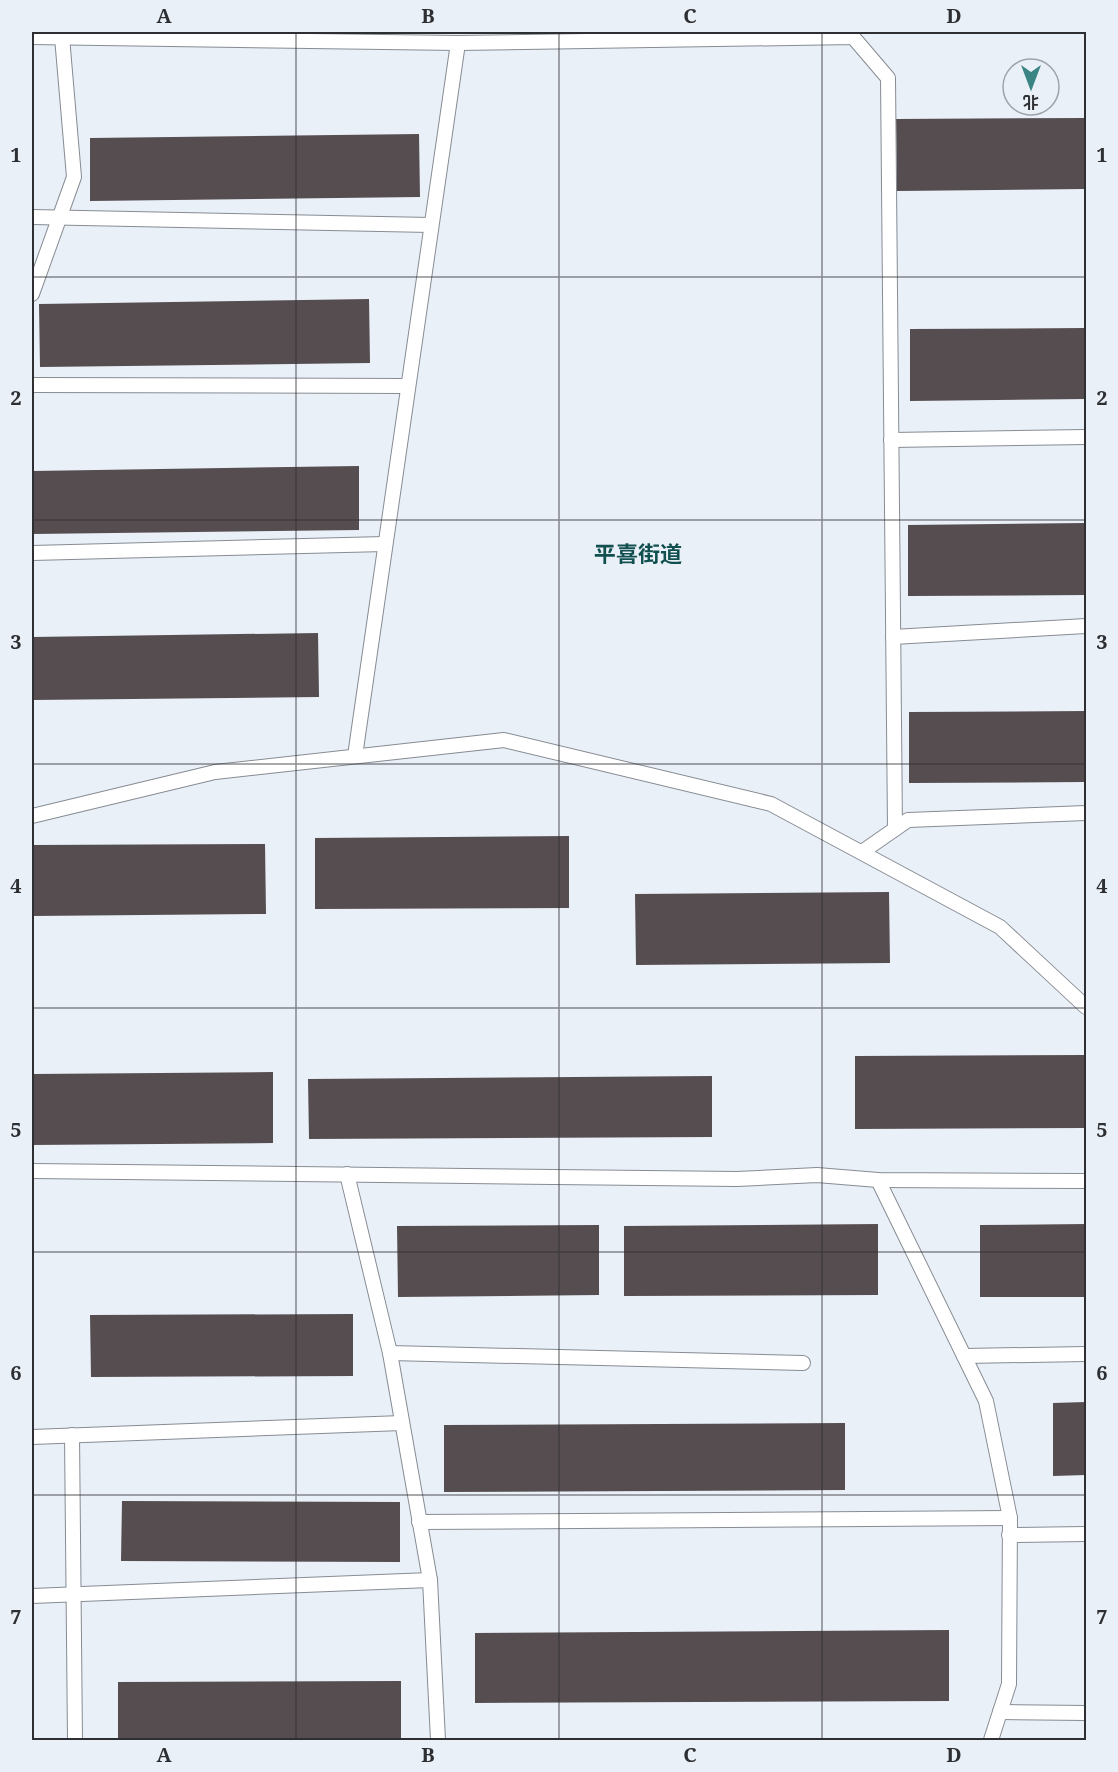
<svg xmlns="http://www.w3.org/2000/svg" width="1118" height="1772" font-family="'Noto Serif','Noto Sans SC',serif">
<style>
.building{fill:#554d50}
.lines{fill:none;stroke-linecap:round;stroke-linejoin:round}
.service-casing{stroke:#878c93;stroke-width:16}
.service{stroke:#fff;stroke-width:14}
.grid{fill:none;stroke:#2d2f32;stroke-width:1.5;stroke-opacity:0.55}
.labels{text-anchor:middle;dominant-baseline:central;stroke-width:6;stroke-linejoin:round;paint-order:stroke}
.district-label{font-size:22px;font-weight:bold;fill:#125050;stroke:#eaf0f8}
.neatline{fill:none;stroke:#2d2f32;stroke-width:2}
.grid-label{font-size:20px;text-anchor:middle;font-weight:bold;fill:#2d2f32}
</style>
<rect width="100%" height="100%" fill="#eaf0f8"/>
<g class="building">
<path d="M 1086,118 L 1086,189 L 897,191 L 896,119 Z"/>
<path d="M 419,134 L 420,197 L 90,201 L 90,138 Z"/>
<path d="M 369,299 L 370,363 L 40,367 L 39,304 Z"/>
<path d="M 1086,328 L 1086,399 L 910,401 L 910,329 Z"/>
<path d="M 359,466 L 359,530 L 32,534 L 32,471 Z"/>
<path d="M 1086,523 L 1086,595 L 908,596 L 908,525 Z"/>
<path d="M 318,633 L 319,697 L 32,700 L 32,637 Z"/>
<path d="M 1086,711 L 1086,782 L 909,783 L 909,712 Z"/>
<path d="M 569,836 L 569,908 L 315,909 L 315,838 Z"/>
<path d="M 265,844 L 266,914 L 32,916 L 32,845 Z"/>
<path d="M 889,892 L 890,963 L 636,965 L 635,894 Z"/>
<path d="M 1086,1055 L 1086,1128 L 855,1129 L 855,1056 Z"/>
<path d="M 273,1072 L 273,1143 L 32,1145 L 32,1074 Z"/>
<path d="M 712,1076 L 712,1137 L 309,1139 L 308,1079 Z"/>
<path d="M 878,1224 L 878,1295 L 624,1296 L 624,1226 Z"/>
<path d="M 1086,1224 L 1086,1297 L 980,1297 L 980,1225 Z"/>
<path d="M 599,1225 L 599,1295 L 398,1297 L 397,1226 Z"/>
<path d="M 353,1314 L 353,1376 L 91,1377 L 90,1315 Z"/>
<path d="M 1086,1402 L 1086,1475 L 1053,1476 L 1053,1403 Z"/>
<path d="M 845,1423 L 845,1490 L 444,1492 L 444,1425 Z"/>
<path d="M 122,1501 L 400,1502 L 400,1562 L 121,1561 Z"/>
<path d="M 949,1630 L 949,1701 L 475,1703 L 475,1633 Z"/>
<path d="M 401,1681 L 401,1740 L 118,1740 L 118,1682 Z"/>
</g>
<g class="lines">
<g class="service-casing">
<g id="service">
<path d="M 32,37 L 458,43 L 355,756"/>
<path d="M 458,43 L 853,37 L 888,78 L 895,829"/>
<path d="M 32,217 L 431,225"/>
<path d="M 32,294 L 74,177 L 62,37"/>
<path d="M 32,385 L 408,386"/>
<path d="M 891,440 L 1086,437"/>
<path d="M 32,553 L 385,544"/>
<path d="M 893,637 L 1086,626"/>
<path d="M 32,816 L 215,772 L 504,740 L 771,804 L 1000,927 L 1086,1007"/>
<path d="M 862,852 L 908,820 L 1086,813"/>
<path d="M 32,1171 L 737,1179 L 817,1175 L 878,1180 L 1086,1181"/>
<path d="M 347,1174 L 390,1353 L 430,1580 L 438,1740"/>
<path d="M 878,1180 L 986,1401 L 1010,1518 L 1009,1684 L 991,1740"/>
<path d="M 390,1353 L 803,1363"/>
<path d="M 964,1356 L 1086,1354"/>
<path d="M 72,1435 L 75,1740"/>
<path d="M 32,1437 L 402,1423"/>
<path d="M 419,1522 L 1010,1518"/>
<path d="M 1009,1535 L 1086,1534"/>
<path d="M 32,1596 L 430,1580"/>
<path d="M 1000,1712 L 1086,1713"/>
</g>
</g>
<use href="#service" class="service"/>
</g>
<path class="grid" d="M 296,32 L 296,1740M 559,32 L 559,1740M 822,32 L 822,1740M 32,277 L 1086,277M 32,520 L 1086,520M 32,764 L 1086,764M 32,1008 L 1086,1008M 32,1252 L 1086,1252M 32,1495 L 1086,1495"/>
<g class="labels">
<g class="district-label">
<text x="638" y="553">平喜街道</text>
</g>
</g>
<rect width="1118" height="1772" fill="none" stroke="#eaf0f8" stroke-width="66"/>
<g transform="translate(1031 87) rotate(180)"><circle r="28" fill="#eaf0f8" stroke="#9ea3a9" stroke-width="1.5"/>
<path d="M0-4.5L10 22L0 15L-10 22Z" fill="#3b8484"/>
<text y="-9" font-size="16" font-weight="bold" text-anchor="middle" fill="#2d2f32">北</text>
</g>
<rect x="33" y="33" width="1052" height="1706" class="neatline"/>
<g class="grid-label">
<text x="164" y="23">A</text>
<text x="428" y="23">B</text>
<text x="690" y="23">C</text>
<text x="954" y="23">D</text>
<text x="16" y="162">1</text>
<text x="1102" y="162">1</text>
<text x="16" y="405">2</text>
<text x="1102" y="405">2</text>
<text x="16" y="649">3</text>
<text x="1102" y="649">3</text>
<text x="16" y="893">4</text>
<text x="1102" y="893">4</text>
<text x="16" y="1137">5</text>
<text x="1102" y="1137">5</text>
<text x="16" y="1380">6</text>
<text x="1102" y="1380">6</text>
<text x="16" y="1624">7</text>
<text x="1102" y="1624">7</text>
<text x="164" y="1762">A</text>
<text x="428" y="1762">B</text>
<text x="690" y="1762">C</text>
<text x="954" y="1762">D</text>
</g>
</svg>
